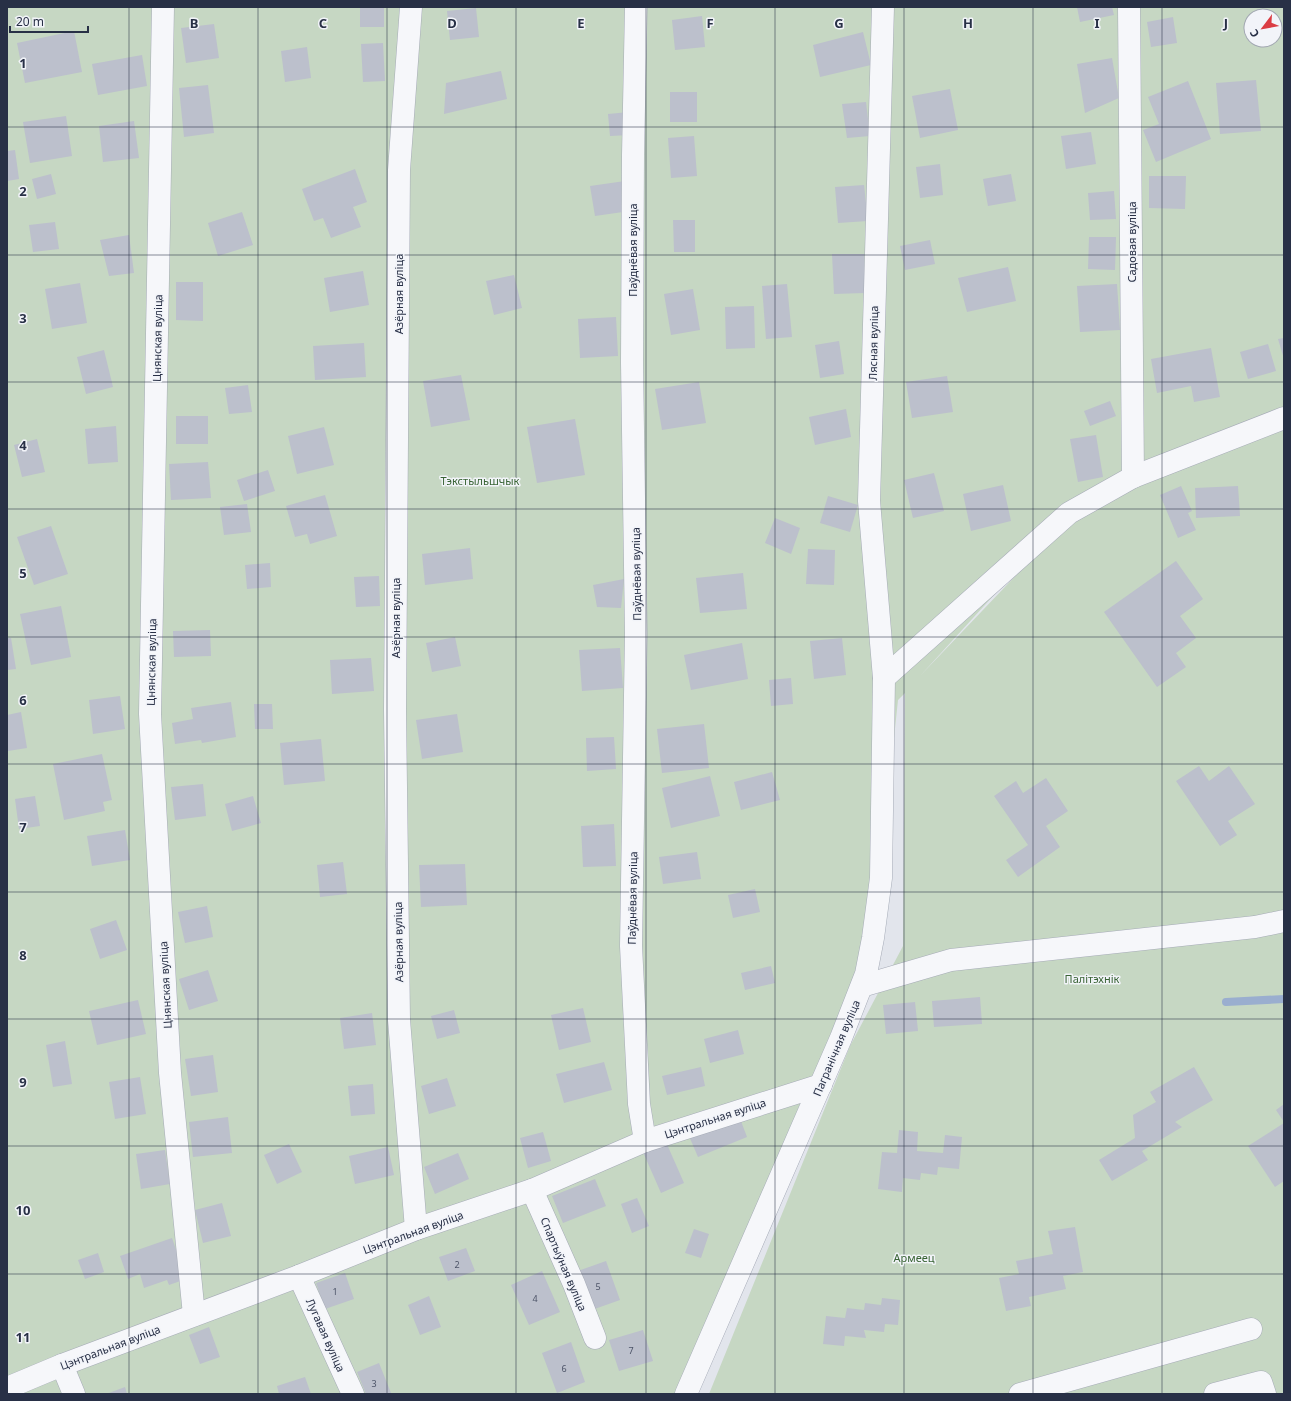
<svg xmlns="http://www.w3.org/2000/svg" width="1291" height="1401" font-family="'Noto Sans',sans-serif">
<style>
.green{fill:#c6d7c3;fill-rule:evenodd}
.lines{fill:none;stroke-linecap:round;stroke-linejoin:round}
.stream{stroke:#9aaecf;stroke-width:8}
.building{fill:#bcc0cc}
.minor-casing{stroke:#a6abb7;stroke-width:23}
.minor{stroke:#f6f7fa;stroke-width:22}
.grid{fill:none;stroke:#283046;stroke-width:1;stroke-opacity:0.55}
.labels{text-anchor:middle;dominant-baseline:central;stroke-width:3;stroke-linejoin:round;paint-order:stroke}
.number-label{font-size:9px;fill:#4d5468}
.street-label{font-size:11px;fill:#283046;stroke:#f2f4f9}
.park-label{font-size:11px;fill:#386334;stroke:#f2f4f9}
.grid-label{font-size:13px;text-anchor:middle;font-weight:bold;fill:#283046;stroke:#f2f4f9;stroke-width:3;stroke-linejoin:round;paint-order:stroke}
</style>
<rect width="100%" height="100%" fill="#e2e5ec"/>
<path class="green" d="M 7,7 L 1284,7 L 1284,1394 L 709,1394 L 850,1046 L 903,946 L 905,693 L 898,700 L 873,938 L 686,1394 L 7,1394 ZM 1251,16 L 1275,16 L 1275,40 L 1251,40 ZM 1081,507 L 920,676 L 1069,513 Z"/>
<g class="lines">
<path class="stream" d="M 1226,1002 L 1284,999"/>
</g>
<g class="building">
<rect x="360" y="7" width="24" height="20"/>
<path d="M 1077,7 L 1112,7 L 1114,15 L 1080,22 Z"/>
<path d="M 476,8 L 479,37 L 450,40 L 447,11 Z"/>
<path d="M 702,16 L 705,47 L 675,50 L 672,20 Z"/>
<path d="M 1173,17 L 1177,43 L 1151,47 L 1147,22 Z"/>
<path d="M 214,24 L 219,58 L 186,63 L 181,28 Z"/>
<path d="M 74,31 L 82,72 L 25,83 L 17,43 Z"/>
<path d="M 863,32 L 871,65 L 820,77 L 813,45 Z"/>
<path d="M 383,43 L 385,81 L 363,82 L 361,44 Z"/>
<path d="M 307,47 L 311,78 L 285,82 L 281,51 Z"/>
<path d="M 142,55 L 147,86 L 98,95 L 92,64 Z"/>
<path d="M 1112,58 L 1119,98 L 1085,113 L 1077,64 Z"/>
<path d="M 501,71 L 507,99 L 444,114 L 446,83 Z"/>
<path d="M 1256,80 L 1261,131 L 1220,134 L 1216,83 Z"/>
<path d="M 1188,81 L 1211,139 L 1156,162 L 1143,130 L 1159,124 L 1148,97 Z"/>
<path d="M 208,85 L 214,133 L 184,137 L 179,88 Z"/>
<path d="M 950,89 L 958,130 L 920,138 L 912,96 Z"/>
<rect x="670" y="92" width="27" height="30"/>
<path d="M 866,102 L 870,136 L 847,138 L 842,104 Z"/>
<path d="M 629,112 L 630,135 L 610,136 L 608,114 Z"/>
<path d="M 66,116 L 72,156 L 30,163 L 23,122 Z"/>
<path d="M 134,121 L 139,158 L 103,162 L 99,126 Z"/>
<path d="M 1091,132 L 1096,164 L 1066,169 L 1061,136 Z"/>
<path d="M 694,136 L 697,176 L 671,178 L 668,138 Z"/>
<path d="M 15,150 L 19,179 L 7,181 L 7,151 Z"/>
<path d="M 940,164 L 943,195 L 920,198 L 916,167 Z"/>
<path d="M 355,169 L 367,202 L 353,207 L 361,227 L 331,238 L 323,218 L 314,221 L 302,189 Z"/>
<path d="M 51,174 L 56,194 L 37,199 L 32,179 Z"/>
<path d="M 1011,174 L 1016,201 L 988,206 L 983,179 Z"/>
<path d="M 1149,176 L 1186,176 L 1185,209 L 1149,208 Z"/>
<path d="M 625,181 L 630,211 L 595,216 L 590,186 Z"/>
<path d="M 864,185 L 868,221 L 838,223 L 835,187 Z"/>
<path d="M 1114,191 L 1116,219 L 1090,220 L 1088,193 Z"/>
<path d="M 242,212 L 253,245 L 218,256 L 208,223 Z"/>
<path d="M 673,220 L 695,220 L 695,252 L 674,252 Z"/>
<path d="M 55,222 L 59,249 L 33,252 L 29,225 Z"/>
<path d="M 129,235 L 134,273 L 109,276 L 100,240 Z"/>
<path d="M 1089,237 L 1116,237 L 1115,270 L 1088,269 Z"/>
<path d="M 930,240 L 935,264 L 905,270 L 900,246 Z"/>
<path d="M 832,254 L 864,254 L 865,293 L 834,294 Z"/>
<path d="M 1008,267 L 1016,301 L 967,312 L 958,278 Z"/>
<path d="M 363,271 L 369,305 L 330,312 L 324,278 Z"/>
<path d="M 514,275 L 522,308 L 494,315 L 486,281 Z"/>
<path d="M 176,282 L 203,282 L 203,321 L 176,320 Z"/>
<path d="M 80,283 L 87,323 L 52,329 L 45,289 Z"/>
<path d="M 787,284 L 792,337 L 766,339 L 762,286 Z"/>
<path d="M 1117,284 L 1120,330 L 1080,332 L 1077,286 Z"/>
<path d="M 693,289 L 700,330 L 671,335 L 664,294 Z"/>
<path d="M 754,306 L 755,348 L 726,349 L 725,307 Z"/>
<path d="M 616,317 L 618,356 L 580,358 L 578,319 Z"/>
<path d="M 1284,338 L 1284,359 L 1278,339 Z"/>
<path d="M 839,341 L 844,374 L 820,378 L 815,345 Z"/>
<path d="M 364,343 L 366,377 L 315,380 L 313,346 Z"/>
<path d="M 1268,344 L 1276,371 L 1248,379 L 1240,352 Z"/>
<path d="M 1211,348 L 1220,397 L 1194,402 L 1191,386 L 1157,393 L 1151,359 Z"/>
<path d="M 104,350 L 113,387 L 86,394 L 77,357 Z"/>
<path d="M 461,375 L 470,420 L 431,427 L 423,381 Z"/>
<path d="M 947,376 L 953,412 L 912,418 L 906,382 Z"/>
<path d="M 699,382 L 706,423 L 662,430 L 655,389 Z"/>
<path d="M 248,385 L 252,412 L 229,414 L 225,388 Z"/>
<path d="M 1110,401 L 1116,416 L 1090,426 L 1084,411 Z"/>
<path d="M 846,409 L 851,437 L 815,445 L 809,417 Z"/>
<rect x="176" y="416" width="32" height="28"/>
<path d="M 575,419 L 585,475 L 537,483 L 527,427 Z"/>
<path d="M 116,426 L 118,462 L 88,464 L 85,429 Z"/>
<path d="M 324,427 L 334,465 L 297,474 L 288,436 Z"/>
<path d="M 1096,435 L 1103,477 L 1078,482 L 1070,439 Z"/>
<path d="M 37,439 L 45,472 L 22,477 L 14,445 Z"/>
<path d="M 208,462 L 211,498 L 171,500 L 169,464 Z"/>
<path d="M 268,470 L 275,491 L 244,501 L 237,480 Z"/>
<path d="M 934,473 L 944,511 L 913,518 L 904,480 Z"/>
<path d="M 1003,485 L 1011,521 L 971,531 L 963,494 Z"/>
<path d="M 1181,486 L 1192,511 L 1188,513 L 1196,530 L 1178,538 L 1160,495 Z"/>
<path d="M 1238,486 L 1240,516 L 1196,518 L 1195,488 Z"/>
<path d="M 325,495 L 337,536 L 310,544 L 307,534 L 295,537 L 286,506 Z"/>
<path d="M 828,496 L 858,505 L 850,532 L 820,523 Z"/>
<path d="M 247,504 L 251,532 L 224,535 L 220,507 Z"/>
<path d="M 775,518 L 800,528 L 791,554 L 765,543 Z"/>
<path d="M 51,526 L 68,574 L 34,585 L 17,537 Z"/>
<path d="M 470,548 L 473,579 L 425,585 L 422,554 Z"/>
<path d="M 808,549 L 835,550 L 834,585 L 806,584 Z"/>
<path d="M 1176,561 L 1203,599 L 1180,616 L 1196,638 L 1176,653 L 1186,667 L 1157,687 L 1104,612 Z"/>
<path d="M 270,563 L 271,587 L 247,589 L 245,565 Z"/>
<path d="M 743,573 L 747,609 L 700,613 L 696,578 Z"/>
<path d="M 379,576 L 380,606 L 356,607 L 354,577 Z"/>
<path d="M 624,579 L 621,608 L 597,607 L 593,585 Z"/>
<path d="M 61,606 L 71,657 L 31,665 L 20,614 Z"/>
<path d="M 210,630 L 211,656 L 174,657 L 173,631 Z"/>
<path d="M 455,637 L 461,666 L 432,672 L 426,643 Z"/>
<path d="M 7,638 L 11,638 L 16,669 L 7,670 Z"/>
<path d="M 842,638 L 846,675 L 814,679 L 810,641 Z"/>
<path d="M 742,643 L 748,679 L 691,690 L 684,655 Z"/>
<path d="M 620,648 L 623,688 L 582,691 L 579,650 Z"/>
<path d="M 371,658 L 374,691 L 332,694 L 330,660 Z"/>
<path d="M 791,678 L 793,704 L 771,706 L 769,680 Z"/>
<path d="M 120,696 L 125,729 L 93,734 L 89,700 Z"/>
<path d="M 231,702 L 236,737 L 202,743 L 201,740 L 175,744 L 172,723 L 193,719 L 191,708 Z"/>
<path d="M 254,704 L 272,704 L 273,729 L 255,729 Z"/>
<path d="M 21,712 L 27,748 L 8,751 L 7,743 L 7,715 Z"/>
<path d="M 457,714 L 463,752 L 422,759 L 416,720 Z"/>
<path d="M 704,724 L 709,768 L 662,773 L 657,729 Z"/>
<path d="M 614,737 L 616,769 L 587,771 L 586,738 Z"/>
<path d="M 321,739 L 325,781 L 284,785 L 280,743 Z"/>
<path d="M 102,754 L 112,800 L 103,802 L 105,811 L 64,820 L 53,764 Z"/>
<path d="M 1199,766 L 1209,781 L 1229,766 L 1255,804 L 1228,821 L 1237,835 L 1220,846 L 1176,781 Z"/>
<path d="M 772,772 L 780,800 L 741,810 L 734,782 Z"/>
<path d="M 710,776 L 720,816 L 671,828 L 662,788 Z"/>
<path d="M 1046,778 L 1068,811 L 1046,826 L 1060,847 L 1018,877 L 1006,860 L 1028,845 L 994,796 L 1016,781 L 1023,793 Z"/>
<path d="M 203,784 L 206,816 L 175,820 L 171,787 Z"/>
<path d="M 35,796 L 40,826 L 19,829 L 15,799 Z"/>
<path d="M 253,796 L 261,823 L 232,831 L 225,804 Z"/>
<path d="M 614,824 L 616,866 L 583,867 L 581,826 Z"/>
<path d="M 125,830 L 130,860 L 92,866 L 87,836 Z"/>
<path d="M 697,852 L 701,879 L 663,884 L 659,857 Z"/>
<path d="M 343,862 L 347,894 L 320,897 L 317,865 Z"/>
<path d="M 465,864 L 467,905 L 421,907 L 419,865 Z"/>
<path d="M 755,889 L 760,912 L 733,918 L 728,895 Z"/>
<path d="M 207,906 L 213,937 L 185,943 L 178,912 Z"/>
<path d="M 116,920 L 127,950 L 100,959 L 90,929 Z"/>
<path d="M 771,966 L 775,983 L 745,990 L 741,973 Z"/>
<path d="M 208,970 L 218,1001 L 189,1010 L 179,979 Z"/>
<path d="M 980,997 L 982,1024 L 934,1027 L 932,1001 Z"/>
<path d="M 138,1000 L 146,1034 L 97,1045 L 89,1011 Z"/>
<path d="M 915,1002 L 918,1031 L 886,1034 L 883,1005 Z"/>
<path d="M 583,1008 L 591,1042 L 559,1050 L 551,1015 Z"/>
<path d="M 454,1010 L 460,1033 L 437,1039 L 431,1016 Z"/>
<path d="M 372,1013 L 376,1045 L 344,1049 L 340,1018 Z"/>
<path d="M 738,1030 L 744,1054 L 710,1063 L 704,1039 Z"/>
<path d="M 65,1041 L 72,1084 L 53,1087 L 46,1045 Z"/>
<path d="M 213,1055 L 218,1092 L 191,1096 L 185,1059 Z"/>
<path d="M 604,1062 L 612,1090 L 564,1103 L 556,1074 Z"/>
<path d="M 701,1067 L 705,1086 L 667,1095 L 662,1076 Z"/>
<path d="M 1194,1067 L 1213,1100 L 1175,1122 L 1182,1127 L 1142,1151 L 1148,1160 L 1112,1181 L 1099,1160 L 1135,1138 L 1133,1115 L 1156,1102 L 1150,1092 Z"/>
<path d="M 140,1077 L 146,1114 L 115,1119 L 109,1082 Z"/>
<path d="M 447,1078 L 456,1106 L 429,1114 L 421,1086 Z"/>
<path d="M 373,1084 L 375,1114 L 351,1116 L 348,1086 Z"/>
<path d="M 1284,1104 L 1284,1122 L 1276,1110 Z"/>
<path d="M 739,1116 L 747,1137 L 698,1157 L 689,1136 Z"/>
<path d="M 228,1117 L 232,1153 L 193,1157 L 189,1122 Z"/>
<path d="M 1284,1123 L 1284,1181 L 1275,1187 L 1248,1146 Z"/>
<path d="M 899,1130 L 918,1132 L 917,1151 L 943,1153 L 945,1135 L 962,1137 L 959,1169 L 938,1167 L 937,1175 L 921,1173 L 920,1180 L 903,1178 L 902,1192 L 878,1189 L 882,1152 L 897,1153 Z"/>
<path d="M 543,1132 L 551,1161 L 528,1168 L 520,1138 Z"/>
<path d="M 666,1142 L 684,1183 L 661,1193 L 643,1152 Z"/>
<path d="M 289,1144 L 302,1172 L 277,1184 L 264,1155 Z"/>
<path d="M 388,1147 L 394,1175 L 355,1184 L 349,1156 Z"/>
<path d="M 165,1150 L 170,1184 L 141,1189 L 136,1154 Z"/>
<path d="M 458,1153 L 469,1179 L 435,1194 L 424,1167 Z"/>
<path d="M 595,1179 L 606,1206 L 563,1223 L 552,1196 Z"/>
<path d="M 637,1198 L 649,1226 L 632,1233 L 621,1204 Z"/>
<path d="M 222,1203 L 231,1236 L 203,1243 L 195,1210 Z"/>
<path d="M 1075,1227 L 1083,1272 L 1063,1276 L 1066,1289 L 1029,1297 L 1031,1306 L 1006,1311 L 999,1278 L 1019,1274 L 1016,1261 L 1053,1254 L 1048,1231 Z"/>
<path d="M 694,1229 L 709,1234 L 701,1258 L 685,1253 Z"/>
<path d="M 172,1238 L 186,1279 L 169,1285 L 167,1280 L 144,1288 L 140,1274 L 128,1279 L 120,1256 Z"/>
<path d="M 466,1248 L 475,1271 L 448,1281 L 439,1257 Z"/>
<path d="M 98,1253 L 104,1272 L 85,1279 L 78,1260 Z"/>
<path d="M 606,1261 L 620,1300 L 589,1311 L 575,1272 Z"/>
<path d="M 542,1271 L 560,1312 L 529,1325 L 511,1285 Z"/>
<path d="M 345,1273 L 354,1299 L 325,1309 L 316,1283 Z"/>
<path d="M 429,1296 L 441,1327 L 420,1335 L 408,1305 Z"/>
<path d="M 882,1298 L 900,1300 L 898,1325 L 885,1324 L 884,1332 L 864,1330 L 866,1338 L 845,1336 L 844,1346 L 823,1344 L 826,1316 L 845,1318 L 847,1308 L 864,1310 L 865,1303 L 881,1305 Z"/>
<path d="M 209,1327 L 220,1357 L 200,1364 L 189,1335 Z"/>
<path d="M 643,1330 L 653,1361 L 619,1371 L 609,1340 Z"/>
<path d="M 571,1342 L 585,1382 L 557,1393 L 542,1353 Z"/>
<path d="M 379,1363 L 391,1393 L 388,1394 L 366,1394 L 357,1372 Z"/>
<path d="M 305,1377 L 311,1394 L 279,1394 L 277,1386 Z"/>
<path d="M 125,1387 L 127,1394 L 106,1394 Z"/>
</g>
<g class="lines">
<g class="minor-casing">
<g id="minor">
<path d="M 163,7 L 150,714 L 170,1073 L 194,1315"/>
<path d="M 411,7 L 399,170 L 395,710 L 399,1020 L 416,1229"/>
<path d="M 636,7 L 633,155 L 632,363 L 636,633 L 631,946 L 639,1104 L 645,1141"/>
<path d="M 1129,7 L 1133,477"/>
<path d="M 884,678 L 1069,513 L 1133,477 L 1284,418"/>
<path d="M 862,986 L 951,960 L 1255,927 L 1284,921"/>
<path d="M 532,1190 L 574,1284 L 595,1338"/>
<path d="M 299,1276 L 353,1394"/>
<path d="M 62,1365 L 74,1394"/>
<path d="M 7,1388 L 62,1365 L 299,1276 L 416,1229 L 532,1190 L 645,1141 L 821,1085"/>
<path d="M 686,1394 L 841,1038 L 866,974 L 873,938 L 881,878 L 884,678 L 869,501 L 883,7"/>
<path d="M 1020,1394 L 1251,1329"/>
<path d="M 1215,1394 L 1261,1382 L 1265,1394"/>
</g>
</g>
<use href="#minor" class="minor"/>
</g>
<path class="grid" d="M 129,7 L 129,1394M 258,7 L 258,1394M 387,7 L 387,1394M 516,7 L 516,1394M 646,7 L 646,1394M 775,7 L 775,1394M 904,7 L 904,1394M 1033,7 L 1033,1394M 1162,7 L 1162,1394M 7,127 L 1284,127M 7,255 L 1284,255M 7,382 L 1284,382M 7,509 L 1284,509M 7,637 L 1284,637M 7,764 L 1284,764M 7,892 L 1284,892M 7,1019 L 1284,1019M 7,1146 L 1284,1146M 7,1274 L 1284,1274"/>
<g class="labels">
<g class="number-label">
<text x="457" y="1264">2</text>
<text x="598" y="1286">5</text>
<text x="335" y="1291">1</text>
<text x="535" y="1298">4</text>
<text x="631" y="1350">7</text>
<text x="564" y="1368">6</text>
<text x="374" y="1383">3</text>
</g>
<g class="street-label">
<text transform="translate(1131 242) rotate(-90)">Садовая вуліца</text>
<text transform="translate(632 250) rotate(-90)">Паўднёвая вуліца</text>
<text transform="translate(398 294) rotate(-90)">Азёрная вуліца</text>
<text transform="translate(157 338) rotate(-89)">Цнянская вуліца</text>
<text transform="translate(873 343) rotate(-89)">Лясная вуліца</text>
<text transform="translate(636 574) rotate(-91)">Паўднёвая вуліца</text>
<text transform="translate(395 618) rotate(-90)">Азёрная вуліца</text>
<text transform="translate(151 662) rotate(-89)">Цнянская вуліца</text>
<text transform="translate(632 898) rotate(-89)">Паўднёвая вуліца</text>
<text transform="translate(398 942) rotate(-91)">Азёрная вуліца</text>
<text transform="translate(165 985) rotate(-93)">Цнянская вуліца</text>
<text transform="translate(836 1048) rotate(-67)">Пагранічная вуліца</text>
<text transform="translate(715 1118) rotate(-18)">Цэнтральная вуліца</text>
<text transform="translate(413 1232) rotate(-20)">Цэнтральная вуліца</text>
<text transform="translate(564 1264) rotate(67)">Спартыўная вуліца</text>
<text transform="translate(326 1335) rotate(66)">Лугавая вуліца</text>
<text transform="translate(110 1347) rotate(-21)">Цэнтральная вуліца</text>
</g>
<g class="park-label">
<text x="480" y="480">Тэкстыльшчык</text>
<text x="1092" y="978">Палітэхнік</text>
<text x="914" y="1257">Армеец</text>
</g>
</g>
<g class="grid-label">
<text x="194" y="28">B</text>
<text x="323" y="28">C</text>
<text x="452" y="28">D</text>
<text x="581" y="28">E</text>
<text x="710" y="28">F</text>
<text x="839" y="28">G</text>
<text x="968" y="28">H</text>
<text x="1097" y="28">I</text>
<text x="1226" y="28">J</text>
<text x="23" y="68">1</text>
<text x="23" y="196">2</text>
<text x="23" y="323">3</text>
<text x="23" y="450">4</text>
<text x="23" y="578">5</text>
<text x="23" y="705">6</text>
<text x="23" y="832">7</text>
<text x="23" y="960">8</text>
<text x="23" y="1087">9</text>
<text x="23" y="1215">10</text>
<text x="23" y="1342">11</text>
</g>
<rect width="1291" height="1401" fill="none" stroke="#283046" stroke-width="16"/>
<g transform="translate(1263 28) rotate(238)"><circle r="19" fill="#f2f4f9" stroke="#a1a6b1"/>
<path d="M0-3L7 15L0 10L-7 15Z" fill="#db3d44"/>
<text y="-6" font-size="11" font-weight="bold" text-anchor="middle" fill="#283046">С</text>
</g>
<path d="M10 26v6h78v-6" fill="none" stroke="#283046" stroke-width="2"/>
<text x="16" y="26" font-size="12" fill="#283046" stroke="#f2f4f9" stroke-width="3" paint-order="stroke">20 m</text>
</svg>
